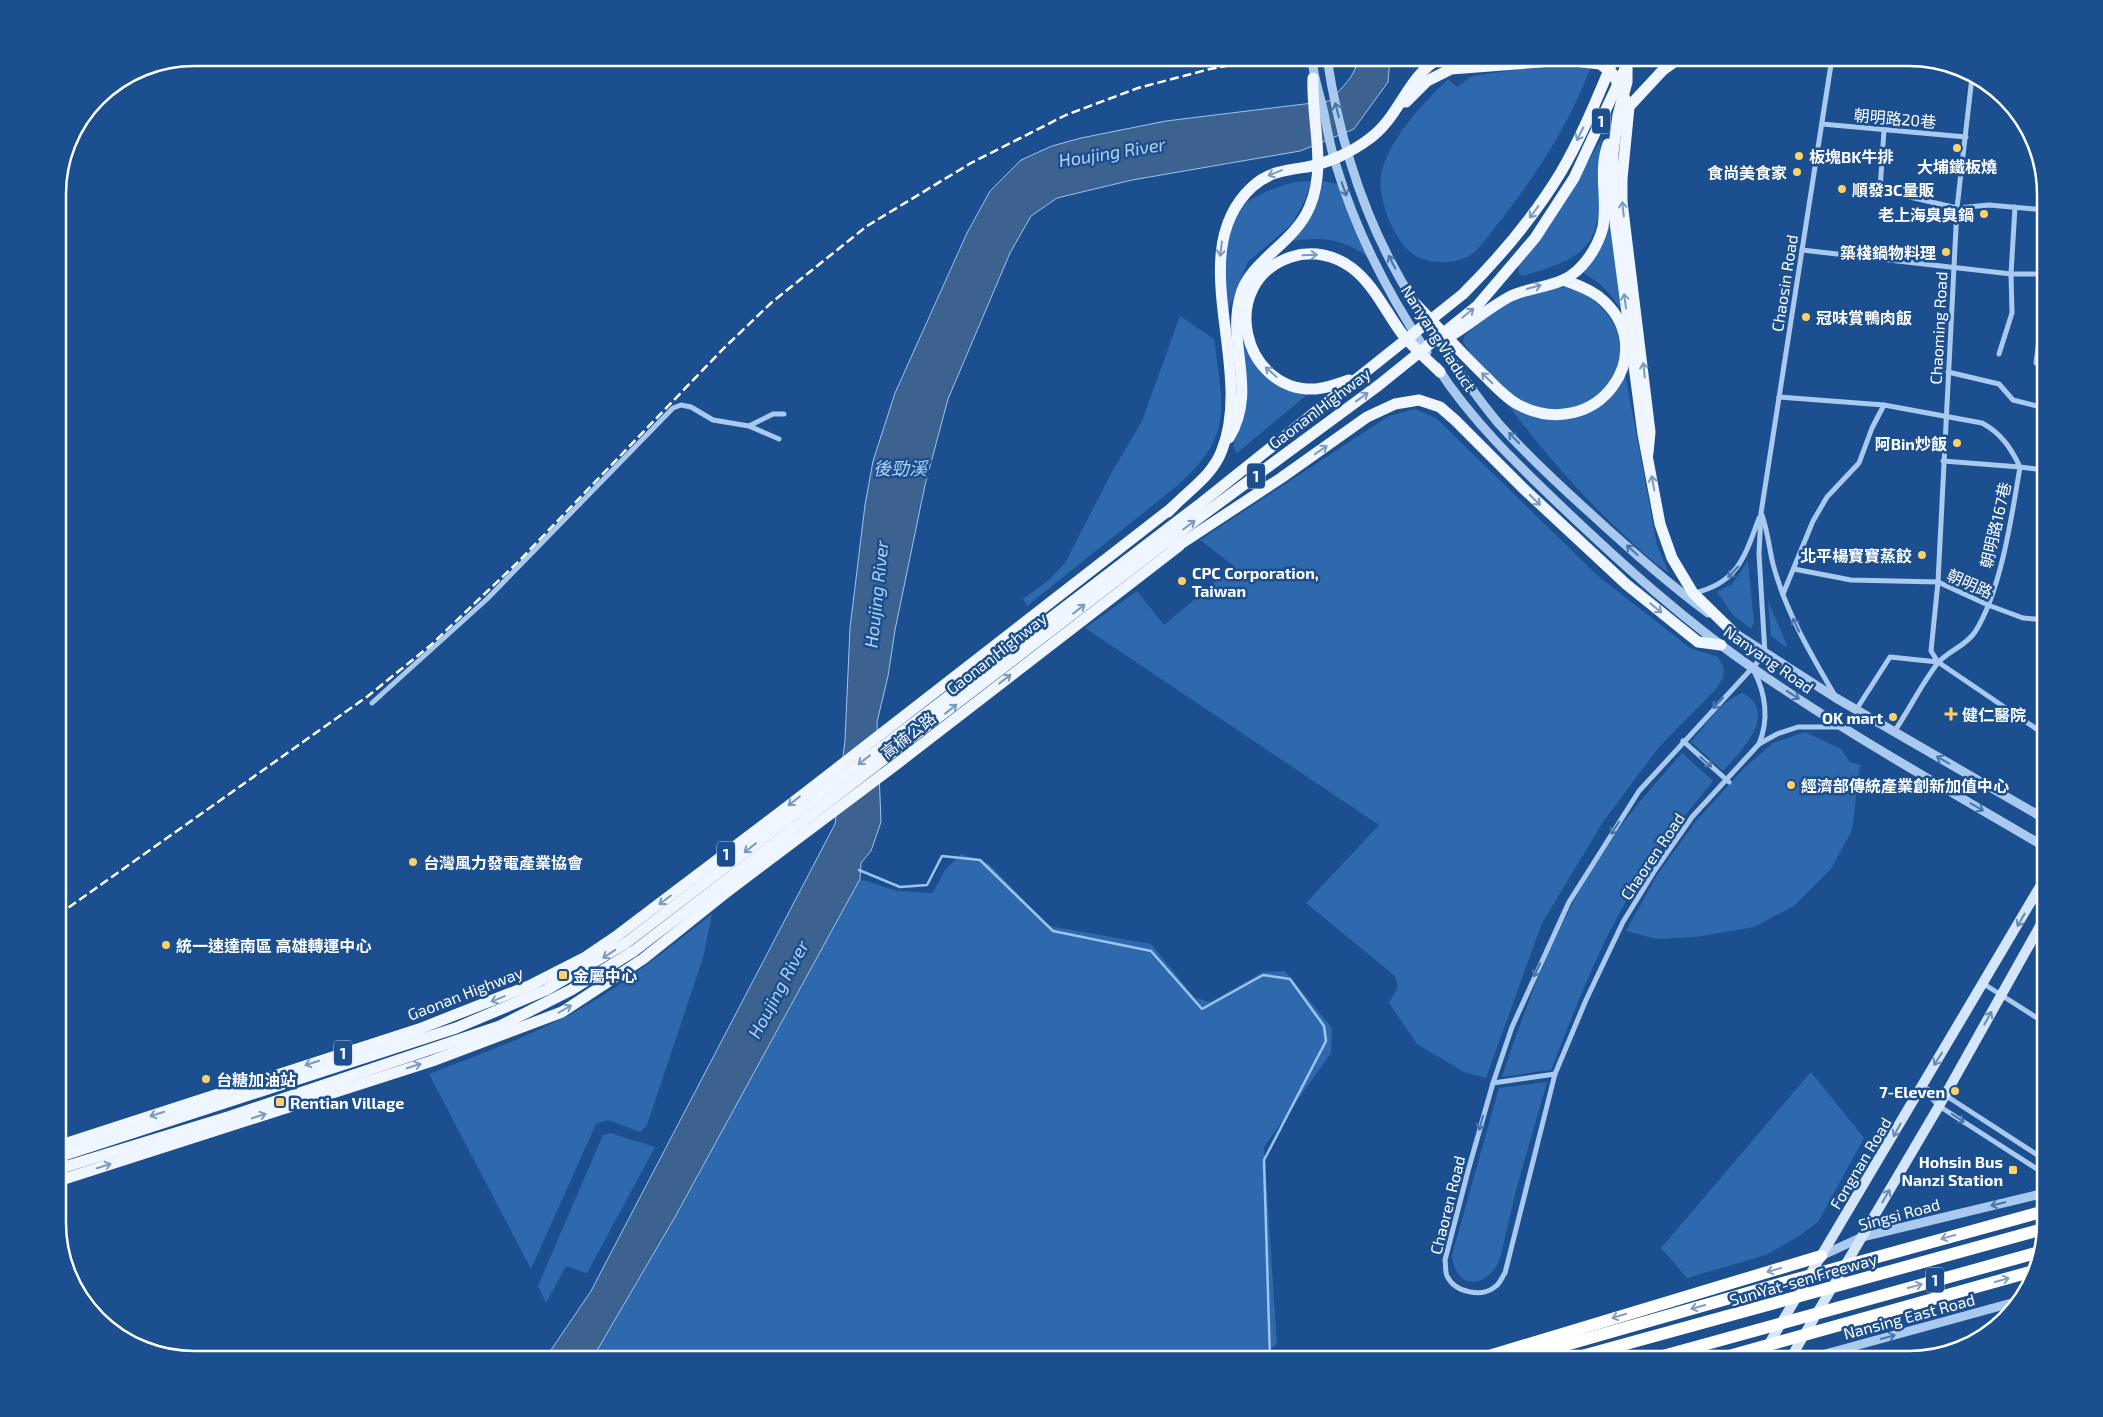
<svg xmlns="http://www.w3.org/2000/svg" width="2103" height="1417" font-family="'Exo 2','Noto Sans TC',sans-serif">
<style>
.green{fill:#2e69ad}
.water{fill:#3c6290;stroke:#9cc4f0}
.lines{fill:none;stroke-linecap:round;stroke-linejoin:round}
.stream{stroke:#9cc4f0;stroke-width:2.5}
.minor{stroke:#a9c9ee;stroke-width:5}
.tertiary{stroke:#a9c9ee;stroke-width:9}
.secondary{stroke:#d6e6fa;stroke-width:10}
.primary{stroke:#f0f6ff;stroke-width:11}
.motorway{stroke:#fff;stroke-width:12}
.rail{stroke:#fff;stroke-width:2.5;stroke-dasharray:9 4;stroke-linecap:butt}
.oneway{stroke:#4674ac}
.oneway2{stroke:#7b9ac1}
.oneway3{stroke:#668bba}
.oneway4{stroke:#829ec1}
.poi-dot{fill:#ffd166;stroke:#1b4f8f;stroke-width:2}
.labels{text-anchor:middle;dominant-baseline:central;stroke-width:5;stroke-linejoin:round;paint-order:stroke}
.shield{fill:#1b4f8f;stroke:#bbcadd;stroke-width:1}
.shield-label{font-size:15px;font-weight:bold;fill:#fff}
.street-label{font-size:16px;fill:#fff;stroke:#1b4f8f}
.poi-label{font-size:16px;font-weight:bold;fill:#fff;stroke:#1b4f8f;text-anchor:start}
.water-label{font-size:18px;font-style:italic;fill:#b5d3f5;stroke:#1b4f8f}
.rim{fill:none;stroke:#fff;stroke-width:2.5}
</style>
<rect width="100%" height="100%" fill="#1b4f8f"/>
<g class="green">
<path d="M 1549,65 L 1582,65 L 1591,67 C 1568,126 1536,176 1496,226 C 1488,236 1478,253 1465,258 C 1449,265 1422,264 1408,250 C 1392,234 1375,193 1382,170 C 1394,133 1422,105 1448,79 L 1457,87 L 1472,76 Z"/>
<path d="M 1603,136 C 1597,155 1600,166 1601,185 C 1601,250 1580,259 1523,276 L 1519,274 L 1518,265 L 1569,194 Z"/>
<path d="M 1312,181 L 1305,200 L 1292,224 L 1248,262 L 1228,311 L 1224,262 L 1234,214 L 1244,203 L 1267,191 L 1294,182 Z"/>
<path d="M 1323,181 L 1337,184 L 1367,256 C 1339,238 1324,237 1291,241 C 1310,226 1317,203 1323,181 Z"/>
<path d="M 1607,186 L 1626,319 C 1615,298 1603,283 1581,272 L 1594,258 Z"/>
<path d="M 1559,287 C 1586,288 1605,307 1617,330 L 1657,545 L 1669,573 C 1652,562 1637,547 1622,533 C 1561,477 1510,411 1463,342 L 1464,336 C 1495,309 1518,295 1559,287 Z"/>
<path d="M 1180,316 L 1214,339 C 1223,408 1234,436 1177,486 L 1027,606 L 1023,599 L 1049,580 L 1065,563 L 1112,472 L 1142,421 Z"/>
<path d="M 1241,325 L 1252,355 L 1308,394 L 1237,453 L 1233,446 L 1247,402 Z"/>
<path d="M 1415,409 L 1436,418 L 1597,575 L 1690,648 L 1718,657 L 1724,668 L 1723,678 L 1716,689 L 1659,747 L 1603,822 L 1542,923 L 1486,1078 L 1464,1072 L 1417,1044 L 1389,1003 L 1398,987 L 1395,976 L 1306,903 L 1379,825 L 1085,628 L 1137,591 L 1164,625 L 1234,566 L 1200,540 L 1389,416 Z"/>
<path d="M 1748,561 L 1754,623 L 1751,629 L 1733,615 L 1717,592 L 1732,584 Z"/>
<path d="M 1768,601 L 1787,645 L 1786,647 L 1771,636 Z"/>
<path d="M 1743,693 C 1779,714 1741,751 1723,771 L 1691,742 C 1706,725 1721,700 1743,693 Z"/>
<path d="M 1805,732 L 1841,749 L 1850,762 L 1860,765 L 1852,830 L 1831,869 L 1794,906 L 1754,927 L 1696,937 L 1657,939 L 1626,931 L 1657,875 L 1696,821 L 1745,767 L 1773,743 Z"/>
<path d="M 1682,753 L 1713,781 C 1679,822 1646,865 1620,912 C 1592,963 1572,1017 1551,1070 L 1502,1077 C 1531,989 1567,898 1623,823 C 1641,799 1662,776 1682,753 Z"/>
<path d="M 961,854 L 989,864 L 1049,926 L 1151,944 L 1195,998 L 1210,1002 L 1263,972 L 1285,971 L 1332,1028 L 1331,1053 L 1264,1147 L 1277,1344 L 1257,1359 L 592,1359 L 675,1217 L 860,879 L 897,891 L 933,893 L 945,870 Z"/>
<path d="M 712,914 L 703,958 L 647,1125 L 640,1132 L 608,1120 L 596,1124 L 531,1269 L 429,1074 C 477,1056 527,1037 573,1013 C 623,986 667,949 712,914 Z"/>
<path d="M 1811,1072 L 1864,1138 L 1818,1222 L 1799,1236 L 1766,1255 L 1687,1278 L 1661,1248 Z"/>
<path d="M 1547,1082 L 1516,1190 L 1500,1259 C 1487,1289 1455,1291 1452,1255 L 1499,1088 Z"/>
<path d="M 610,1133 L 655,1147 L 587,1273 L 566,1266 L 546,1303 L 538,1286 L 603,1135 Z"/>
</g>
<path class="water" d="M 1357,58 L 1390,58 L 1388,82 L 1354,129 L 1300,151 L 1132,180 L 1057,198 L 1031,216 L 1010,253 L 948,399 L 925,485 L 895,630 L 888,676 L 877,722 L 881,822 L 871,851 L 861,863 L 860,879 L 675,1217 L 592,1359 L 545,1359 L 591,1291 L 835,824 L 845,740 L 850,628 L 865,505 L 873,461 L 895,393 L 967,233 L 990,191 L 1021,160 L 1052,146 L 1081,138 L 1166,121 L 1329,101 C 1340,90 1358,74 1357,58 Z"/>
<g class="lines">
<path class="stream" d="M 859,870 L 900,887 L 927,885 L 942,856 L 980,860 L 1053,931 L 1151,951 L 1202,1009 L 1263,975 L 1290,979 L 1324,1026 L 1326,1041 L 1264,1160 L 1270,1359"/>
<g class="minor">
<path d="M 1832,58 L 1761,513 L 1759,554 L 1765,654 L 1639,791 L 1569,902 L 1512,1027 L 1493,1083 L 1468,1171 L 1445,1260 C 1446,1265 1445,1272 1447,1276 C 1455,1293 1483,1298 1496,1286 C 1500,1283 1502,1277 1505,1273 L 1555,1074 L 1586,1000 L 1623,922 L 1655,870 L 1692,817 L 1759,744 L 1777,734 L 1798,727 L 1840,727"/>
<path d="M 1972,77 L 1957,208 L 1938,582 L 1931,651 L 1938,662 L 2041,732"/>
<path d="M 1822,124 L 1966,137"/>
<path d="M 1884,130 L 1880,190 L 1957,208 L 1989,205 L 2045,210"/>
<path d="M 1802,250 L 2011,274 L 2045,274"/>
<path d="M 2045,293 L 2036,363 L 2045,365"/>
<path d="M 1999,354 L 2012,313 L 2011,274 L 2015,207"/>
<path d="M 1948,372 L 1999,384 L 2013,400 L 2045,408"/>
<path d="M 1779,397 L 1884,405 L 1982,423 C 2001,433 2011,448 2020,467 L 2045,470"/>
<path d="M 749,426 L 773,414 L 784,414"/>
<path d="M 1762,515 C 1768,532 1769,548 1773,564 C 1785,610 1810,653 1834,694"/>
<path d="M 1794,569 L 1851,580 L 1938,582 L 1988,605 L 2023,618 L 2045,620"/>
<path d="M 1694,593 C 1738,583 1745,556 1759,518"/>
<path d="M 1783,594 L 1813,521 L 1827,497 L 1859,463 L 1872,428 L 1884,405"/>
<path d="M 1754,671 C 1766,694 1769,720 1759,744"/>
<path d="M 372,703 L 487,599 L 673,408 L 681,405 L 691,407 L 713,420 L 749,426 L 779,439"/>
<path d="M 1856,710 L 1890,657 L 1938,662"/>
<path d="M 1894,732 C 1909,710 1921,685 1937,664 C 1947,651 1965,647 1975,632 C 2001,591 2012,515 2020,467 L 1943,461"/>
<path d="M 1683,741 L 1729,782"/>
<path d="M 1984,984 L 2045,1023"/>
<path d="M 1493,1083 L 1555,1074"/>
<path d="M 1921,1087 L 1939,1106 L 2045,1174"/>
<path d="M 1923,1088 L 1945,1095 L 2045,1160"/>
</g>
<g class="tertiary">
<path d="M 1312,58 C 1313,76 1319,91 1323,109 C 1327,127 1330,147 1336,165 C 1356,232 1388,294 1427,352"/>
<path d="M 1327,58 C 1340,144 1368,231 1416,305"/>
<path d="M 1424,318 C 1448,354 1471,391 1499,424 C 1527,455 1558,484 1589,512 C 1627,547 1666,582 1708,613"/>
<path d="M 1437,367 C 1471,420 1517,464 1562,507 C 1623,565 1685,621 1754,669 C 1847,734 1947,789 2045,847"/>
<path d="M 1730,630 L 1836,698 L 2045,819"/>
<path d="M 1821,1256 L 1862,1237 L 2045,1193"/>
<path d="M 1807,1359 L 2019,1301"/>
</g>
<g class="secondary">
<path d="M 1760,1359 L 2045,878"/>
<path d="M 1790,1359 L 1939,1106 L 2045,917"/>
</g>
<g class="primary">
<path d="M 1627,67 L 1627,82 L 1618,115 L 1613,153 L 1612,199 L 1643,434 L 1660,524 L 1672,558 L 1693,593 L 1735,634"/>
<path d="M 1406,102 L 1427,81 L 1451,69 L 1566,60 L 1600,64 L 1613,74 L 1629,107 L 1622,179 L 1622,202 L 1650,432 L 1648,453"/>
<path d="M 1624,112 L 1663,70 L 1680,58"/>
<path d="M 1412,300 C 1437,326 1460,352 1486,377 C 1496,387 1505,397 1517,404 C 1597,447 1666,349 1598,296 C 1587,288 1575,284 1563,280"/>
<path d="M 1442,341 C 1466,328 1485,310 1509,297 C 1526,288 1546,288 1563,280 C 1583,271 1598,247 1603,227 C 1608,199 1598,171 1608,144"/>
<path d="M 1349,380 C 1338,384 1327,388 1316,389 C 1242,393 1216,282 1291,257 C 1312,250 1335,255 1352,268 C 1373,284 1385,310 1400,331 C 1411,346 1427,359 1440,372"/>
<path d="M 1229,438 C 1258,390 1227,346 1240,297 C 1249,260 1295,244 1310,206 C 1327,166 1311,120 1313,78"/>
<path d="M 1168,512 C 1187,491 1212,477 1222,450 C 1255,366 1182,252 1252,187 C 1268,172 1286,170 1307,167 C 1328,163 1352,152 1369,139 C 1400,117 1407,76 1440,58"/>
<path d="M 1173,549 L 1281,478 L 1367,417 L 1395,404 L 1419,400 L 1440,407 L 1455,420 L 1525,490 L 1626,584 L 1698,642 L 1721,645"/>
<path d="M 58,1146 L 419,1029 L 531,985 L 584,958 L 618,935 L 791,804 L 1173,507"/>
<path d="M 58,1157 L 456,1028 L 546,990 L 626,943 L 1200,504 L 1463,294 C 1500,257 1534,217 1561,172 C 1582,136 1598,96 1614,58"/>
<path d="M 58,1169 L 231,1116 L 500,1026 L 571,990 L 634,951 L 1173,537 L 1379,385 L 1477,306 L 1535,238 L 1574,178 L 1630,58"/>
<path d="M 58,1181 L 432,1061 L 562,1012 L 643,959 L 728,891 L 898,763 L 1179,546"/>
</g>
<g class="motorway">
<path d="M 1479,1359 L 1821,1256"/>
<path d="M 1516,1359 L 1779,1284 L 2045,1211"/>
<path d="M 1571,1359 L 2043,1229"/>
<path d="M 1652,1359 L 2036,1253"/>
<path d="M 1718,1359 L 2030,1272"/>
</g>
<path class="rail" d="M 58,915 L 368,696 L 431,645 L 519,561 L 724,348 L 771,303 L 867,226 L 971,163 L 1066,115 L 1138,88 L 1210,69 L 1265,58"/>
</g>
<defs><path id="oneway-shaft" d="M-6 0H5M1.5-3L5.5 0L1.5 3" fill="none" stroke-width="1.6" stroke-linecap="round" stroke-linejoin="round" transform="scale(1.25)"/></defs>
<g class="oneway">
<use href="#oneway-shaft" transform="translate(1337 110) rotate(-105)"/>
<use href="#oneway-shaft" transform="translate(1344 189) rotate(71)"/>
<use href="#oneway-shaft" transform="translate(1392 262) rotate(-117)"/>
<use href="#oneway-shaft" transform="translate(1514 438) rotate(-134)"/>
<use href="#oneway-shaft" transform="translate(1632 550) rotate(-138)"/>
<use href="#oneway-shaft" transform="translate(1733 572) rotate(133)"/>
<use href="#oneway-shaft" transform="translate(1796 625) rotate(-115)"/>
<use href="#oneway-shaft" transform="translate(1793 695) rotate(33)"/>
<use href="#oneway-shaft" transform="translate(1718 703) rotate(134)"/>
<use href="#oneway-shaft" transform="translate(1943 760) rotate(-150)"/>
<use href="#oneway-shaft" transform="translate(1706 762) rotate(42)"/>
<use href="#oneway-shaft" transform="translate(1977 807) rotate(30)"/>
<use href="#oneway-shaft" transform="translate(1615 828) rotate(124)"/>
<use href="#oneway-shaft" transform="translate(1537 970) rotate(115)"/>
<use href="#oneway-shaft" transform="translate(1958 1118) rotate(33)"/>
<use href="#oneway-shaft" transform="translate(1481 1123) rotate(106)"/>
<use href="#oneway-shaft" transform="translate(1998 1204) rotate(166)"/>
<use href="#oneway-shaft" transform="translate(1888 1337) rotate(-15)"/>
</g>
<g class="oneway2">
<use href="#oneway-shaft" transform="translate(1580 134) rotate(117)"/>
<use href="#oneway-shaft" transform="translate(1275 173) rotate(158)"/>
<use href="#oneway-shaft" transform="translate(1623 209) rotate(-96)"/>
<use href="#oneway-shaft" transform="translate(1534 212) rotate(127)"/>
<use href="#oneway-shaft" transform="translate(1221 249) rotate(97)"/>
<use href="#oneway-shaft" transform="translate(1310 255) rotate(-2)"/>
<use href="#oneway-shaft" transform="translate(1534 287) rotate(-16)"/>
<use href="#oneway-shaft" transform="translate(1625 301) rotate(-98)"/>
<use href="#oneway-shaft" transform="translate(1468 313) rotate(-39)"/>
<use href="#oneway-shaft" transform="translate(1644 370) rotate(-96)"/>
<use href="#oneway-shaft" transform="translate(1271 372) rotate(-139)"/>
<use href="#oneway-shaft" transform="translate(1487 378) rotate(-136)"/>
<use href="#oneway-shaft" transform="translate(1362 397) rotate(-36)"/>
<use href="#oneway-shaft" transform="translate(1321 450) rotate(-35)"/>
<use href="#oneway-shaft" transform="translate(1653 483) rotate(-100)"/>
<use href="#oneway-shaft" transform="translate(1535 500) rotate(44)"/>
<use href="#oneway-shaft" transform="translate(1189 525) rotate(-37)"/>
<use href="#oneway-shaft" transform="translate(1656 608) rotate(39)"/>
<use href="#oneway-shaft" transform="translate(1079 609) rotate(-38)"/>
<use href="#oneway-shaft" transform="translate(1005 679) rotate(-38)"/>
<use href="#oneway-shaft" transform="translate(951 709) rotate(-38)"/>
<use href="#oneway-shaft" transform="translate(864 760) rotate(142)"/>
<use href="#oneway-shaft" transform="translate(794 801) rotate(142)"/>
<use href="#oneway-shaft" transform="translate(750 848) rotate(142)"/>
<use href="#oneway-shaft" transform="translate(665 900) rotate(143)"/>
<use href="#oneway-shaft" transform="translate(609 954) rotate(147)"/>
<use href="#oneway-shaft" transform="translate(498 999) rotate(158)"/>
<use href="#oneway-shaft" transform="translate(565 1009) rotate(-30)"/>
<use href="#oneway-shaft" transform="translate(312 1063) rotate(162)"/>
<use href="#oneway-shaft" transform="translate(414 1066) rotate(-18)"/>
<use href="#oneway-shaft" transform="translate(157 1114) rotate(162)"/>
<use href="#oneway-shaft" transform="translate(259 1116) rotate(-18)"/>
<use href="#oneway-shaft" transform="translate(104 1166) rotate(-18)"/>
</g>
<g class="oneway3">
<use href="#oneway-shaft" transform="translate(2021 920) rotate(120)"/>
<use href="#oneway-shaft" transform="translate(1988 1018) rotate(-61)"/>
<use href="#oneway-shaft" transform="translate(1938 1059) rotate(122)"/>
<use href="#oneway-shaft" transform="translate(1897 1130) rotate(119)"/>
<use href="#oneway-shaft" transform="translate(1886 1196) rotate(-60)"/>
</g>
<g class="oneway4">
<use href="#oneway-shaft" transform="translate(1948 1237) rotate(165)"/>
<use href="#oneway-shaft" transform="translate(1774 1270) rotate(164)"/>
<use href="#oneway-shaft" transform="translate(2002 1280) rotate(-15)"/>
<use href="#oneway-shaft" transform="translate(1915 1286) rotate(-15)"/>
<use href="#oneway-shaft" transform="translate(1698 1307) rotate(164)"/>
<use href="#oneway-shaft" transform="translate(1619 1316) rotate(163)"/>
</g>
<g class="poi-dot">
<circle cx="1957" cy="148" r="5"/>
<circle cx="1799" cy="156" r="5"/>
<circle cx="1797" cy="172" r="5"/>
<circle cx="1842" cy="189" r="5"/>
<circle cx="1984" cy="214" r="5"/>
<circle cx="1946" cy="252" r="5"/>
<circle cx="1806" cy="317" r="5"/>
<circle cx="1957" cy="443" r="5"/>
<circle cx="1922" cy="555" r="5"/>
<circle cx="1182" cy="581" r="5"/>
<path d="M1948.5 706.5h5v5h5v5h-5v5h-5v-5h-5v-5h5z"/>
<circle cx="1893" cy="717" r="5"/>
<circle cx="1791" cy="785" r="5"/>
<circle cx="413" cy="862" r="5"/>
<circle cx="166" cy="945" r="5"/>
<rect x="558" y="970" width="10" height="10" rx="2.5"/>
<circle cx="206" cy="1079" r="5"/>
<circle cx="1955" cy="1091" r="5"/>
<rect x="275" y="1097" width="10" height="10" rx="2.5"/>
<rect x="2008" y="1165" width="10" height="10" rx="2.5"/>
</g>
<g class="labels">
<g class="shield">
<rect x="1592" y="108.5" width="18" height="25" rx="4"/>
<rect x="1247" y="463.5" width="18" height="25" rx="4"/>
<rect x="717" y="841.5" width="18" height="25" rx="4"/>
<rect x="334" y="1040.5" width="18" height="25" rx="4"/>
<rect x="1926" y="1267.5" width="18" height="25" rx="4"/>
</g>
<g class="shield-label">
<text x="1601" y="121">1</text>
<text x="1256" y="476">1</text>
<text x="726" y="854">1</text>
<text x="343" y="1053">1</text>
<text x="1935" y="1280">1</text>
</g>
<g class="street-label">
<text transform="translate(1895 118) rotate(5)">朝明路20巷</text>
<text transform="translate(1784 283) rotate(-81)">Chaosin Road</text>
<text transform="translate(1938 328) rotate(-87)">Chaoming Road</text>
<text transform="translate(1439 338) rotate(57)">Nanyang Viaduct</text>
<text transform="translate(1319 408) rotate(-37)">Gaonan Highway</text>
<text transform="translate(1995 525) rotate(-77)">朝明路167巷</text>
<text transform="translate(1970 583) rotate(24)">朝明路</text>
<text transform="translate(996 653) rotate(-38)">Gaonan Highway</text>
<text transform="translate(1769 659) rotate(35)">Nanyang Road</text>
<text transform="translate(908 735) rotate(-38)">高楠公路</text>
<text transform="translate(1652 856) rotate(-56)">Chaoren Road</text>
<text transform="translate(465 993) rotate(-21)">Gaonan Highway</text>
<text transform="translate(1860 1163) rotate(-59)">Fongnan Road</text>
<text transform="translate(1447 1205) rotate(-76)">Chaoren Road</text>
<text transform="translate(1899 1214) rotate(-15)">Singsi Road</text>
<text transform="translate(1803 1279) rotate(-16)">Sun Yat-sen Freeway</text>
<text transform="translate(1909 1316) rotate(-15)">Nansing East Road</text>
</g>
<g class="poi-label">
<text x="1809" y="156">板塊BK牛排</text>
<text x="1957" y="166" text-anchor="middle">大埔鐵板燒</text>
<text x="1787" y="172" text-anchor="end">食尚美食家</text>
<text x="1852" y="189">順發3C量販</text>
<text x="1974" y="214" text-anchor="end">老上海臭臭鍋</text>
<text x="1936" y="252" text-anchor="end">築棧鍋物料理</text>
<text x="1816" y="317">冠味賞鴨肉飯</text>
<text x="1947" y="443" text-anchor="end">阿Bin炒飯</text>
<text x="1912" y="555" text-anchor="end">北平楊寶寶蒸餃</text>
<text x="1192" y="572">CPC Corporation,<tspan x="1192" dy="18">Taiwan</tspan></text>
<text x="1962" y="714">健仁醫院</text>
<text x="1883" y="717" text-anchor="end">OK mart</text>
<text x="1801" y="785">經濟部傳統產業創新加值中心</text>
<text x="423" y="862">台灣風力發電產業協會</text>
<text x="176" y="945">統一速達南區 高雄轉運中心</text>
<text x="573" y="975">金屬中心</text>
<text x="216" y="1079">台糖加油站</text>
<text x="1945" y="1091" text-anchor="end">7-Eleven</text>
<text x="290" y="1102">Rentian Village</text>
<text x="2003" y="1161" text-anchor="end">Hohsin Bus<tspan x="2003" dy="18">Nanzi Station</tspan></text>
</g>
<g class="water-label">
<text transform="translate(1112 152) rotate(-9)">Houjing River</text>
<text x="900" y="468">後勁溪</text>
<text transform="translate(876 594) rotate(-84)">Houjing River</text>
<text transform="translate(778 989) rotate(-62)">Houjing River</text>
</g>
</g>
<path d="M0 0H2103V1417H0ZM194 66H1909A128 128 0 0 1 2037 194V1223A128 128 0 0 1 1909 1351H194A128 128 0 0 1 66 1223V194A128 128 0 0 1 194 66Z" fill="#1b4f8f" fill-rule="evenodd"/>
<path class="rim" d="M194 66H1909A128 128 0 0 1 2037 194V1223A128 128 0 0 1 1909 1351H194A128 128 0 0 1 66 1223V194A128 128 0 0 1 194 66Z"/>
</svg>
